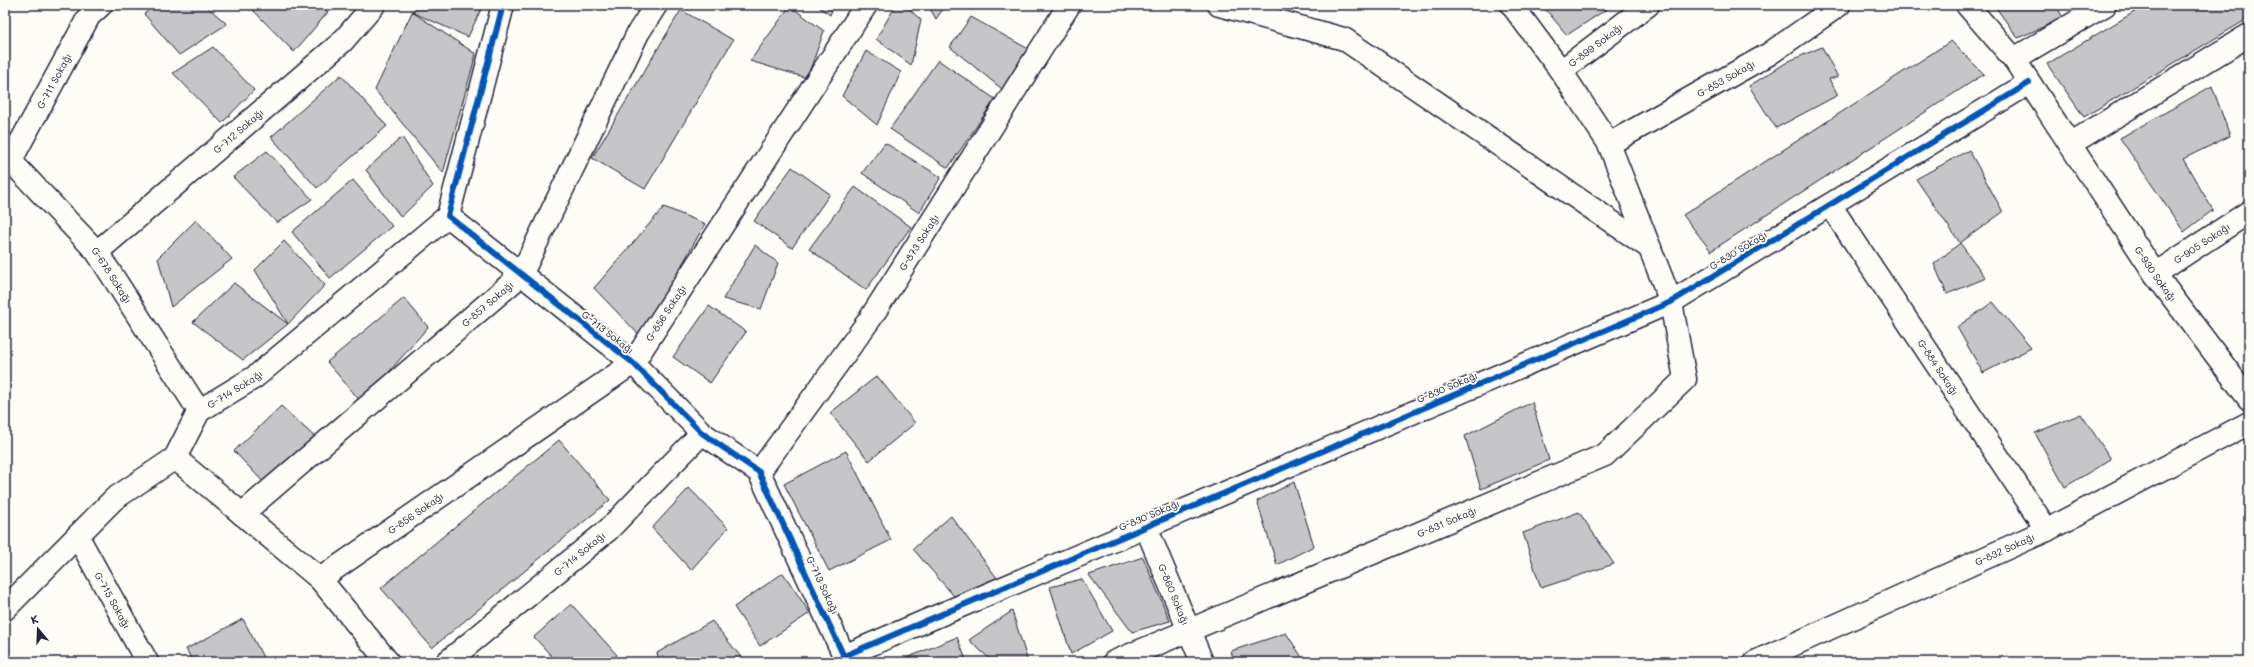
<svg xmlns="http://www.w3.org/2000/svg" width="2254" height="667" font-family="Mali,sans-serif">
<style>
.building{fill:#c6c6c8;stroke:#22223b}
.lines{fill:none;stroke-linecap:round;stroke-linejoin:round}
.minor-casing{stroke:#22223b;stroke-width:25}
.minor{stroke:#fdfcf7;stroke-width:22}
.cycleway-casing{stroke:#fdfcf7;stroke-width:8}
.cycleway{stroke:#0057b8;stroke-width:6}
.labels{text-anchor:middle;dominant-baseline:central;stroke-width:4;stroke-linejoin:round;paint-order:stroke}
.street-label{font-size:10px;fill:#22223b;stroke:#fdfcf7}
</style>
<rect width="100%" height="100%" fill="#fdfcf7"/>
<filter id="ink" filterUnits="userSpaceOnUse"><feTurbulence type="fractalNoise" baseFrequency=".025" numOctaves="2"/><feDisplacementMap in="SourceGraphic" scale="8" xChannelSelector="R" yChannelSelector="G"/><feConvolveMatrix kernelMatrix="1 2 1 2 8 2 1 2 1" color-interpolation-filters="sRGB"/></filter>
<g filter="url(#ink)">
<g class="building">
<path d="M 155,5 L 205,5 L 227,24 L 179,55 L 144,14 Z"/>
<path d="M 254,5 L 317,5 L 328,12 L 294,52 L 250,7 Z"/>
<path d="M 418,5 L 483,5 L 468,37 L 412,12 Z"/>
<path d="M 816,5 L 834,5 L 830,15 Z"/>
<path d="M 896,5 L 905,5 L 921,20 L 911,65 L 876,39 Z"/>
<path d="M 928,5 L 946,5 L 936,19 Z"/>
<path d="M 1542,5 L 1613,5 L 1567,35 Z"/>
<path d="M 1994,5 L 2056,5 L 2063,18 L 2018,38 Z"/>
<path d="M 2146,5 L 2249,5 L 2249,18 L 2084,117 L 2047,64 Z"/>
<path d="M 790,6 L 824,31 L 807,78 L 750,61 Z"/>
<path d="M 681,10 L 733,40 L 645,189 L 592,158 Z"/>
<path d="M 412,12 L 476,54 L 443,173 L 375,90 Z"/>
<path d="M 971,17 L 1032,51 L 1007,93 L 950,47 Z"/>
<path d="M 1951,41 L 1984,74 L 1711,251 L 1683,215 Z"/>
<path d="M 213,47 L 254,90 L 222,123 L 173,73 Z"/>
<path d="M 1822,47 L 1838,77 L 1829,79 L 1838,95 L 1776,128 L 1749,86 L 1789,61 Z"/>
<path d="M 866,51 L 901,72 L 877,125 L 842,96 Z"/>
<path d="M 938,60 L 995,99 L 948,168 L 890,129 Z"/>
<path d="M 341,75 L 387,126 L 317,188 L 271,137 Z"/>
<path d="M 2212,86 L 2230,136 L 2183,159 L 2213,210 L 2184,232 L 2120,138 Z"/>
<path d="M 402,137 L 433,186 L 401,217 L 366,170 Z"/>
<path d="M 885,143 L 941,177 L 919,213 L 862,173 Z"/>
<path d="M 1969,150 L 2003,212 L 1960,243 L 1916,179 Z"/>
<path d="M 267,151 L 312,199 L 277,223 L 233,177 Z"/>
<path d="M 792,167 L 830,194 L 792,248 L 754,221 Z"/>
<path d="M 353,180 L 392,226 L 330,278 L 292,232 Z"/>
<path d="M 855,187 L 911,227 L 866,290 L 809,249 Z"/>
<path d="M 664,207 L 705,224 L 641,337 L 594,288 Z"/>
<path d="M 196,220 L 232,259 L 171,307 L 158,258 Z"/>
<path d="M 284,241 L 325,285 L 288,324 L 255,270 Z"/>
<path d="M 1960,243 L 1986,278 L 1947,294 L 1934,264 Z"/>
<path d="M 755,245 L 778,263 L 761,309 L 723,299 Z"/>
<path d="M 234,283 L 288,324 L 243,360 L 193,322 Z"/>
<path d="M 404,298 L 428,327 L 362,403 L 327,362 Z"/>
<path d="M 1993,302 L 2031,348 L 1983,373 L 1957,327 Z"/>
<path d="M 709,306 L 746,332 L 710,383 L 673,357 Z"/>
<path d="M 877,376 L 915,423 L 869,461 L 830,413 Z"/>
<path d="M 1532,402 L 1549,460 L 1481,489 L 1465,436 Z"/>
<path d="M 281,406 L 317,439 L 267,486 L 234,451 Z"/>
<path d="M 2081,414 L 2111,459 L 2065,487 L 2035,433 Z"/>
<path d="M 559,440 L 610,500 L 432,648 L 381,588 Z"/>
<path d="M 846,451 L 891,540 L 829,571 L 784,484 Z"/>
<path d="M 1294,482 L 1314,546 L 1277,565 L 1257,501 Z"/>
<path d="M 689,488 L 728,528 L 691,570 L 652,528 Z"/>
<path d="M 1579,512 L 1614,564 L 1541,588 L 1523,533 Z"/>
<path d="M 951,516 L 997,578 L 960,603 L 913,549 Z"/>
<path d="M 1143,557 L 1170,621 L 1132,632 L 1089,575 Z"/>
<path d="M 783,573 L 810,613 L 760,646 L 734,607 Z"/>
<path d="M 1082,579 L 1112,631 L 1071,654 L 1050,587 Z"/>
<path d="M 571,604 L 617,655 L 610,662 L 557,662 L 534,637 Z"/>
<path d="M 1012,611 L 1028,662 L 993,662 L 969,640 Z"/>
<path d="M 243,619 L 265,661 L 193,662 L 186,649 Z"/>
<path d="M 712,621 L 745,662 L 660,662 L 657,653 Z"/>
<path d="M 1286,633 L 1305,662 L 1234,662 L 1231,651 Z"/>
<path d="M 957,637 L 967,662 L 905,662 L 904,659 Z"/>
</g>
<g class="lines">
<g class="minor-casing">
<g id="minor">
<path d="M 503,5 L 448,216 L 633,363 L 702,433 L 759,472 L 847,662"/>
<path d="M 1219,5 L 1344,39 L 1650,248"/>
<path id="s1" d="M 1967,5 L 2014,59 L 2155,274 L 2249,399"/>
<path d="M 2014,59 L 2105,5"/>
<path id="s2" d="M 1561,71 L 1648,5"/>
<path id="s3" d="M 1609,144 L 1769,54 L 1839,5"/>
<path d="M 2070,144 L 2249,35"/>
<path id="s4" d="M 5,155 L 97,252 L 199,411"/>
<path id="s5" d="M 11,160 L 89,16 L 101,5"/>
<path id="s6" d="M 1830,205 L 2047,530"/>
<path id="s7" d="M 97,252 L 342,42 L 374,5"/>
<path id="s8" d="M 2155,274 L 2249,212"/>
<path d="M 175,458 L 320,579 L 388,662"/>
<path id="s9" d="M 759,472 L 870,319 L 1069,5"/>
<path id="s10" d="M 242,514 L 521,275 L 638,33 L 656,5"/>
<path id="s11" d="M 1146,527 L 1202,662"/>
<path id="s12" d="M 78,537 L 147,662"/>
<path id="s13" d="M 320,579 L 633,363 L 866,5"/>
<path id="s14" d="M 5,609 L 114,499 L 175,458 L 199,411 L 255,377 L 448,216"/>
<path d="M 844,656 L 1671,302 L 2029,83"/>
<path id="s15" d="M 447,662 L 608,530 L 702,433"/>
<path id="s16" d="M 1114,662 L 1605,455 L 1685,379 L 1671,302 L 1609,144 L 1561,71 L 1512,5"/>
<path id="s17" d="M 1755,662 L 2047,530 L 2249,423"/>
</g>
</g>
<use href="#minor" class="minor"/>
<g class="cycleway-casing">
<g id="cycleway">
<path d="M 503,5 L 448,216 L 633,363 L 702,433 L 759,472 L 846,661"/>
<path d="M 844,656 L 1671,302 L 2029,83"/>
</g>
</g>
<use href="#cycleway" class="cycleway"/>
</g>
</g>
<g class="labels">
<g class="street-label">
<text stroke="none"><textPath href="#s2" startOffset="43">G-899 Sokağı</textPath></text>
<text stroke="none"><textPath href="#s3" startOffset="134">G-853 Sokağı</textPath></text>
<text stroke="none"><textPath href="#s5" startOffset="90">G-711 Sokağı</textPath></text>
<text stroke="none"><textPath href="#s7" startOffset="186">G-712 Sokağı</textPath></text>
<text stroke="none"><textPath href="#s9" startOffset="280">G-873 Sokağı</textPath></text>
<text stroke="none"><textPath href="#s8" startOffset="56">G-905 Sokağı</textPath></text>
<text transform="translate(1738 250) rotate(-31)">G-830 Sokağı</text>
<text stroke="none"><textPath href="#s1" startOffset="329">G-930 Sokağı</textPath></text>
<text stroke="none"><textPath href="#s4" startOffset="161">G-678 Sokağı</textPath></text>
<text stroke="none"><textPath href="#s10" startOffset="323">G-857 Sokağı</textPath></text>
<text stroke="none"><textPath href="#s13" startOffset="440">G-856 Sokağı</textPath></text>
<text transform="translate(608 332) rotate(38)">G-713 Sokağı</text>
<text stroke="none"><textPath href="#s6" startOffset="195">G-884 Sokağı</textPath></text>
<text transform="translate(1447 387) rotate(-23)">G-830 Sokağı</text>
<text stroke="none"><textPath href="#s14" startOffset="323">G-714 Sokağı</textPath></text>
<text stroke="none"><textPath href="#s13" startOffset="116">G-856 Sokağı</textPath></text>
<text transform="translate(1149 515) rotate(-23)">G-830 Sokağı</text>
<text stroke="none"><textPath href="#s16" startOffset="361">G-831 Sokağı</textPath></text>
<text stroke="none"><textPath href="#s17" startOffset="274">G-832 Sokağı</textPath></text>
<text stroke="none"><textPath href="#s15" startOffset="171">G-714 Sokağı</textPath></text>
<text transform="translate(823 585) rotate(65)">G-713 Sokağı</text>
<text stroke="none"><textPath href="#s11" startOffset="73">G-860 Sokağı</textPath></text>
<text stroke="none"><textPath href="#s12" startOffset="72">G-715 Sokağı</textPath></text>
</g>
</g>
<rect width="2254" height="667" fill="none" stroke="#fdfcf7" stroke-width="20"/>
<rect x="10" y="10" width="2234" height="647" fill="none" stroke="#22223b" stroke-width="1.5" filter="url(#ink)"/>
<g transform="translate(38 629) rotate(341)" stroke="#fdfcf7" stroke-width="3" paint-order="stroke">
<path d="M0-3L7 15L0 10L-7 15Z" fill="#22223b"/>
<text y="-6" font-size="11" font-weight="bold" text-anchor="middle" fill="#22223b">K</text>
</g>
</svg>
